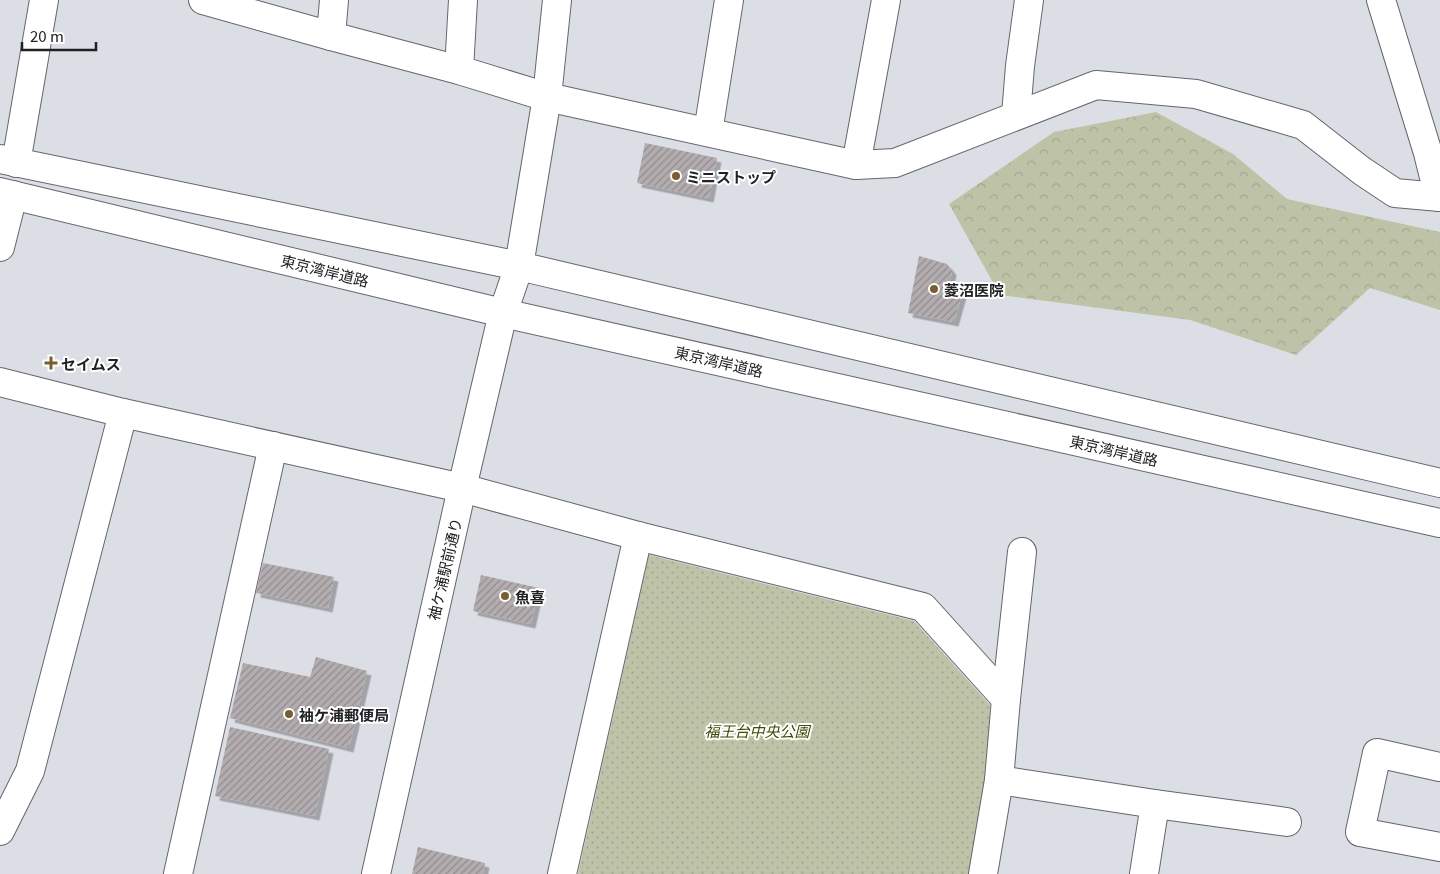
<svg xmlns="http://www.w3.org/2000/svg" width="1440" height="874" font-family="Georgia,'Noto Sans JP',serif">
<style>
.green{fill:url(#green-dots)}
.forest{fill:url(#forest-crowns)}
.building{fill:url(#building-hatch);filter:url(#shadow)}
.lines{fill:none;stroke-linecap:round;stroke-linejoin:round}
.minor-casing{stroke:#64666c;stroke-width:30}
.tertiary-casing{stroke:#64666c;stroke-width:30}
.trunk-casing{stroke:#64666c;stroke-width:30}
.minor{stroke:#fff;stroke-width:28}
.tertiary{stroke:#fff;stroke-width:28}
.trunk{stroke:#fff;stroke-width:28}
.poi-dot{fill:#795e30;stroke:#fff;stroke-width:2}
.labels{text-anchor:middle;dominant-baseline:central;stroke-width:4;stroke-linejoin:round;paint-order:stroke}
.poi-label{font-size:15px;font-weight:bold;fill:#202123;stroke:#fff;text-anchor:start}
.street-label{font-size:15px;fill:#202123;stroke:#fff}
.park-label{font-size:15px;font-style:italic;fill:#424901;stroke:#fff}
</style>
<defs>
<pattern id="green-dots" width="8" height="8" patternUnits="userSpaceOnUse" patternTransform="scale(1.25)"><rect width="8" height="8" fill="#bec3a8"/><path d="M2 2h.1M6 6h.1" fill="none" stroke="#a3a790" stroke-width="1.8" stroke-linecap="round"/></pattern>
<pattern id="forest-crowns" width="20" height="18" patternUnits="userSpaceOnUse" patternTransform="scale(1.25)"><rect width="20" height="18" fill="#bec3a8"/><path d="M2 6a3 3 0 1 1 6 0M12 15a3 3 0 1 1 6 0" fill="none" stroke="#a3a790"/></pattern>
<pattern id="building-hatch" width="6" height="6" patternUnits="userSpaceOnUse" patternTransform="scale(1.25)"><rect width="6" height="6" fill="#b4adb0"/><path d="M-1 1l2-2M0 6l6-6M5 7l2-2" fill="none" stroke="#928c8f"/></pattern>
<filter id="shadow"><feDropShadow dx="4.5" dy="4.5" stdDeviation="0" flood-color="#0004"/></filter>
</defs>
<rect width="100%" height="100%" fill="#dcdee5"/>
<path class="green" d="M 649,555 L 914,621 L 990,705 L 987,798 L 975,874 L 578,874 Z"/>
<path class="forest" d="M 1156,112 L 1233,154 L 1287,199 L 1440,232 L 1440,310 L 1370,288 L 1296,355 L 1190,320 L 1000,295 L 949,204 L 1054,132 Z"/>
<g class="building">
<path d="M 645,143 L 717,158 L 709,198 L 637,183 Z"/>
<path d="M 919,256 L 947,264 L 952,271 L 949,287 L 963,290 L 954,322 L 908,313 Z"/>
<path d="M 263,563 L 334,577 L 328,608 L 256,593 Z"/>
<path d="M 481,575 L 539,588 L 531,624 L 473,611 Z"/>
<path d="M 316,657 L 367,671 L 349,748 L 230,718 L 243,663 L 310,677 Z"/>
<path d="M 230,727 L 329,749 L 315,816 L 215,796 Z"/>
<path d="M 418,847 L 485,863 L 483,874 L 412,874 Z"/>
</g>
<g class="lines">
<g class="minor-casing">
<g id="minor">
<path d="M 203,0 L 331,36 L 459,70 L 547,97 L 856,165 L 895,163 L 1096,85 L 1196,94 L 1303,125 L 1362,171 L 1395,193 L 1440,197"/>
<path d="M 1381,0 L 1428,153 L 1439,197"/>
<path d="M 331,36 L 334,0"/>
<path d="M 459,70 L 463,0"/>
<path d="M 1016,115 L 1020,66 L 1029,0"/>
<path d="M 708,132 L 729,0"/>
<path d="M 16,163 L 44,0"/>
<path d="M 856,165 L 886,0"/>
<path d="M 0,247 L 13,195"/>
<path d="M 519,266 L 547,97 L 557,0"/>
<path d="M 0,382 L 123,413 L 462,488 L 638,536 L 923,607 L 1006,699"/>
<path d="M 1440,767 L 1377,753 L 1360,832 L 1440,847"/>
<path d="M 999,780 L 1155,804 L 1287,822"/>
<path d="M 0,831 L 30,771 L 123,413"/>
<path d="M 178,874 L 273,446"/>
<path d="M 562,874 L 638,536"/>
<path d="M 983,874 L 999,780 L 1006,699 L 1022,552"/>
<path d="M 1144,874 L 1155,804"/>
</g>
</g>
<g class="tertiary-casing">
<path id="tertiary" d="M 376,874 L 462,488 L 503,313 L 519,266"/>
</g>
<g class="trunk-casing">
<g id="trunk">
<path d="M 0,159 L 519,266 L 1440,483"/>
<path d="M 0,192 L 503,313 L 1440,523"/>
</g>
</g>
<use href="#minor" class="minor"/>
<use href="#tertiary" class="tertiary"/>
<use href="#trunk" class="trunk"/>
</g>
<g class="poi-dot">
<circle cx="676" cy="176" r="5"/>
<circle cx="934" cy="289" r="5"/>
<path d="M48.5 355.5h5v5h5v5h-5v5h-5v-5h-5v-5h5z"/>
<circle cx="505" cy="596" r="5"/>
<circle cx="289" cy="714" r="5"/>
</g>
<g class="labels">
<g class="poi-label">
<text x="686" y="176">ミニストップ</text>
<text x="944" y="289">菱沼医院</text>
<text x="61" y="363">セイムス</text>
<text x="515" y="596">魚喜</text>
<text x="299" y="714">袖ケ浦郵便局</text>
</g>
<g class="street-label">
<text transform="translate(325 270) rotate(14)">東京湾岸道路</text>
<text transform="translate(719 361) rotate(13)">東京湾岸道路</text>
<text transform="translate(1114 450) rotate(13)">東京湾岸道路</text>
<text transform="translate(444 569) rotate(-77)">袖ケ浦駅前通り</text>
</g>
<g class="park-label">
<text x="757" y="730">福王台中央公園</text>
</g>
</g>
<path d="M22 42v8h74v-8" fill="none" stroke="#202123" stroke-width="2.5"/>
<text x="30" y="42" font-size="15" fill="#202123" stroke="#ffffff" stroke-width="4" paint-order="stroke">20 m</text>
</svg>
